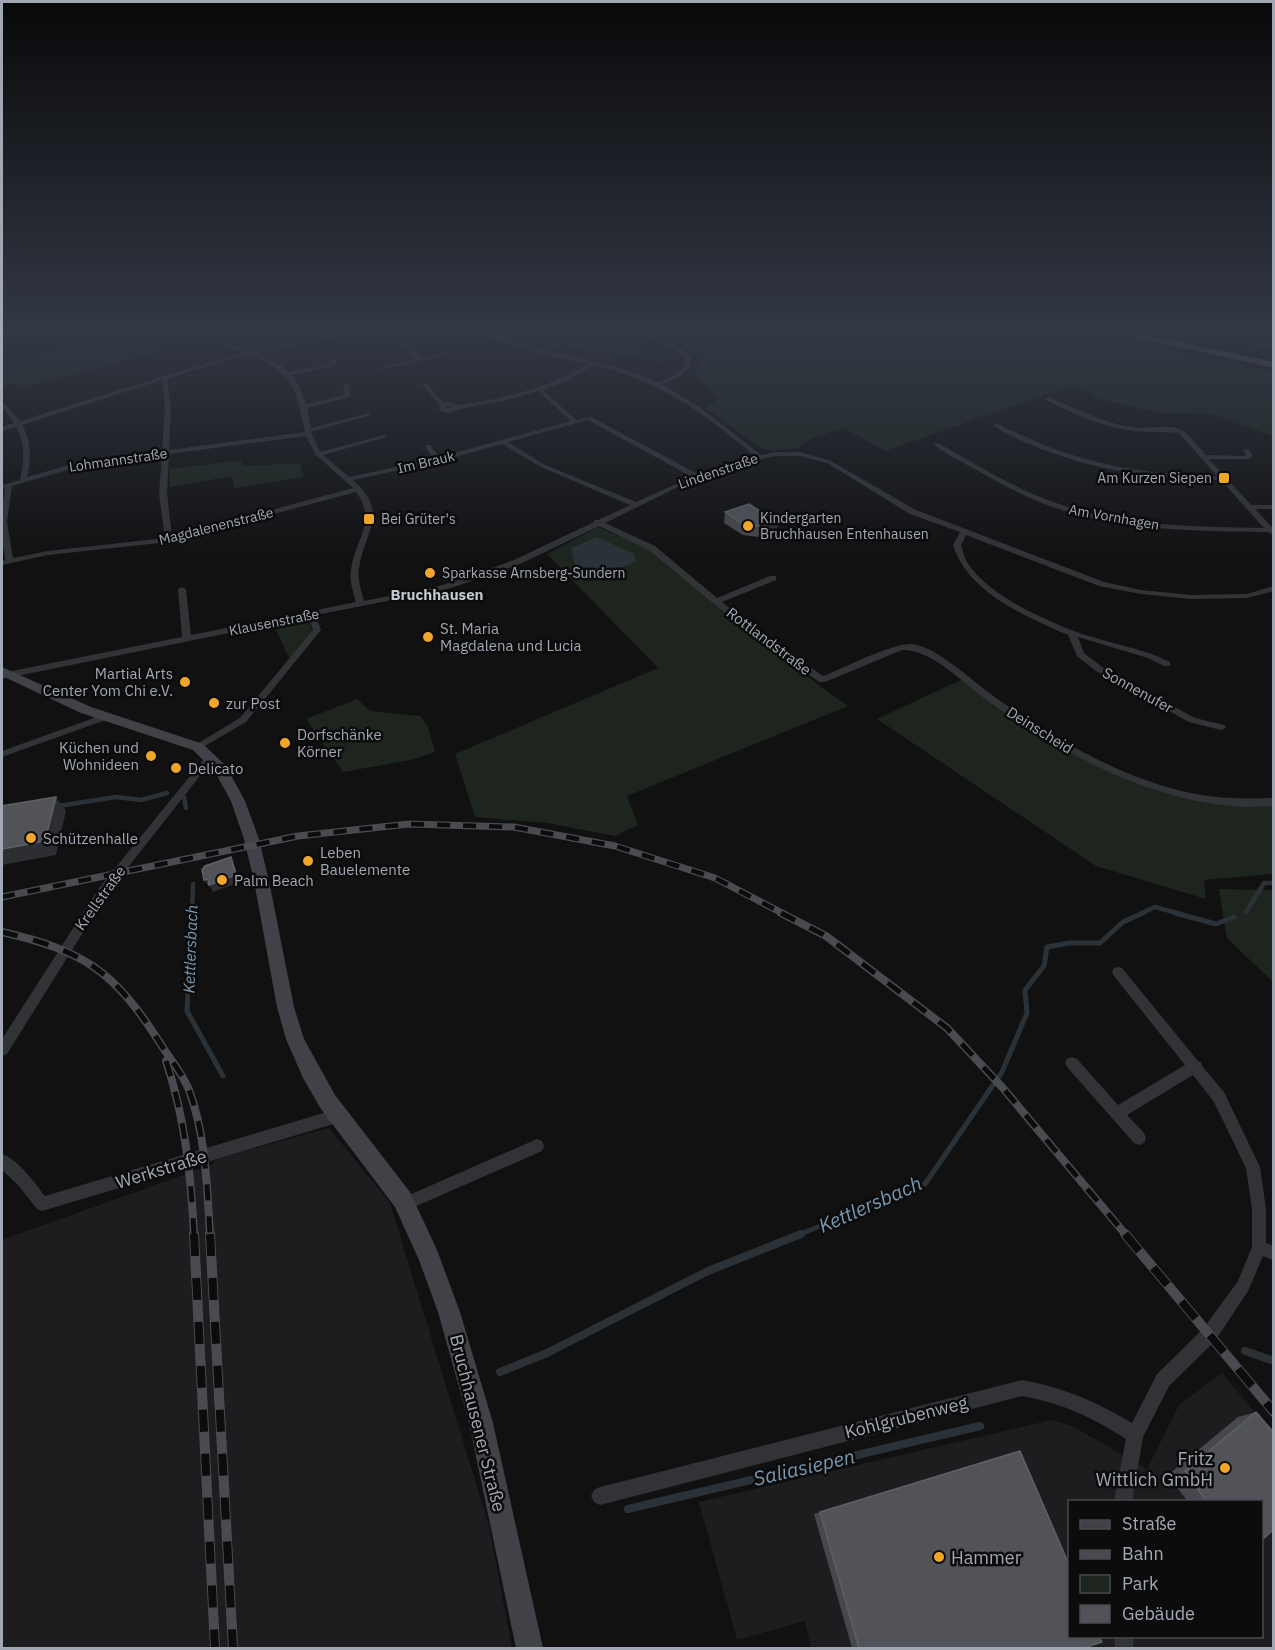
<svg xmlns="http://www.w3.org/2000/svg" width="1275" height="1650" font-family="'IBM Plex Sans',sans-serif">
<style>
.built{fill:#1d1d1f;fill-rule:evenodd}
.green{fill:#1d251e}
.water{fill:#2a3238}
.lines{fill:none;stroke-linecap:round;stroke-linejoin:round}
.stream-far3{stroke:#2a3238;stroke-width:2}
.stream-far2{stroke:#2a3238;stroke-width:4.5}
.stream-far1{stroke:#2a3238;stroke-width:5}
.stream{stroke:#2a3238;stroke-width:8}
.street{fill:#323337;fill-rule:evenodd}
.secondary{fill:#404247;fill-rule:evenodd}
.highway{fill:#5e6168;fill-rule:evenodd}
.rail-far2-casing{stroke:#494b50;stroke-width:7}
.rail-far1-casing{stroke:#494b50;stroke-width:8}
.rail-casing{stroke:#494b50;stroke-width:10}
.rail-far2{stroke:#0c0c0d;stroke-width:4.5;stroke-dasharray:13;stroke-linecap:butt}
.rail-far1{stroke:#0c0c0d;stroke-width:5;stroke-dasharray:16;stroke-linecap:butt}
.rail{stroke:#0c0c0d;stroke-width:8;stroke-dasharray:22;stroke-linecap:butt}
.wall{fill:#47484d}
.shaded-wall{fill:#2d2e31}
.building{fill:#515358;stroke:#5d6066;stroke-width:1.5}
.poi-dot{fill:#f0a62b;stroke:#0c0c0d;stroke-width:2}
.labels{text-anchor:middle;dominant-baseline:central;stroke-width:5;stroke-linejoin:round;paint-order:stroke}
.far-street-label{font-size:14px;fill:#a2a8b3;stroke:#0c0c0d}
.far-poi-label{font-size:14px;fill:#a2a8b3;stroke:#0c0c0d;text-anchor:start}
.far-quarter-label{font-size:15px;font-weight:bold;fill:#c3c7cf;stroke:#0c0c0d}
.poi-label{font-size:15px;fill:#a2a8b3;stroke:#0c0c0d;text-anchor:start}
.street-label{font-size:15px;fill:#a2a8b3;stroke:#0c0c0d}
.water-label{font-size:16px;font-style:italic;fill:#7998af;stroke:#0c0c0d}
.near-street-label{font-size:18px;fill:#a2a8b3;stroke:#0c0c0d}
.near-poi-label{font-size:18px;fill:#a2a8b3;stroke:#0c0c0d;text-anchor:end}
.near-water-label{font-size:20px;font-style:italic;fill:#7998af;stroke:#0c0c0d}
</style>
<rect width="100%" height="100%" fill="#111112"/>
<g class="built">
<path d="M 2,327 L 150,327 L 62,347 L 40,329 L 2,338 Z"/>
<path d="M 197,327 L 377,327 L 253,349 L 205,332 Z"/>
<path d="M 329,1128 L 390,1203 L 489,1526 L 512,1648 L 2,1648 L 2,1240 L 211,1165 L 216,1159 Z"/>
<path d="M 1222,1373 L 1273,1434 L 1273,1648 L 811,1648 L 805,1621 L 737,1640 L 699,1502 L 1052,1420 L 1072,1426 L 1147,1469 L 1179,1405 ZM 1070,1502 L 1262,1502 L 1262,1636 L 1070,1636 Z"/>
</g>
<g class="green">
<path d="M 733,327 L 1072,327 L 1273,372 L 1273,436 L 1211,414 L 1159,413 L 1100,399 L 1072,385 L 885,451 L 844,428 L 812,438 L 796,449 L 772,450 L 763,449 L 705,408 L 718,399 L 692,371 L 700,366 L 701,359 L 681,342 Z"/>
<path d="M 1142,327 L 1273,327 L 1273,348 L 1255,348 Z"/>
<path d="M 136,330 L 162,351 L 21,388 L 16,383 L 2,387 L 2,362 Z"/>
<path d="M 613,340 L 665,360 L 659,363 L 622,350 L 613,355 L 600,348 Z"/>
<path d="M 241,460 L 242,466 L 300,463 L 304,477 L 234,488 L 232,476 L 170,487 L 170,469 Z"/>
<path d="M 598,527 L 661,554 L 736,625 L 848,706 L 627,796 L 638,825 L 615,836 L 547,823 L 475,817 L 455,754 L 658,668 L 547,554 Z"/>
<path d="M 308,619 L 313,633 L 312,638 L 289,658 L 274,626 Z"/>
<path d="M 965,678 C 1046,731 1128,793 1228,800 C 1243,801 1258,799 1273,799 L 1273,874 L 1204,880 L 1206,899 L 1096,866 L 877,719 Z"/>
<path d="M 357,699 L 370,711 L 420,716 L 428,727 L 435,752 L 411,760 L 343,772 L 306,719 Z"/>
<path d="M 1219,889 L 1273,890 L 1273,982 L 1227,938 Z"/>
</g>
<path class="water" d="M 597,537 L 634,554 L 636,561 C 618,569 597,582 577,573 L 571,548 Z"/>
<g class="lines">
<g class="stream-far3">
<path d="M 687,345 L 752,327"/>
<path d="M 549,346 L 560,343 L 633,354"/>
</g>
<g class="stream-far2">
<path d="M 184,797 L 186,808"/>
<path d="M 58,806 L 116,797 L 141,800 L 167,793"/>
<path d="M 1246,912 L 1264,883 L 1274,883"/>
<path d="M 192,914 L 193,884"/>
<path d="M 1140,914 L 1155,907 L 1181,914"/>
</g>
<g class="stream-far1">
<path d="M 192,913 L 187,1011 L 223,1076"/>
<path d="M 1175,913 L 1216,924 L 1234,917"/>
<path d="M 798,1235 L 925,1184 L 1002,1072 L 1027,1013 L 1025,990 L 1044,966 L 1047,947 L 1069,943 L 1100,943 L 1123,922 L 1143,913"/>
</g>
<g class="stream">
<path d="M 1245,1351 L 1274,1361"/>
<path d="M 500,1372 L 547,1353 L 708,1271 L 801,1234"/>
<path d="M 628,1509 L 980,1426"/>
</g>
<g class="street">
<path d="M 191,327 L 196,327 L 214,338 L 251,351 L 376,327 L 386,327 L 422,358 L 447,353 L 447,355 L 378,370 L 378,368 L 416,359 L 382,329 L 256,353 L 282,366 L 289,372 L 326,365 L 334,359 L 338,359 L 338,361 L 330,367 L 292,375 L 299,385 L 306,404 L 345,395 L 343,385 L 346,383 L 349,385 L 350,397 L 307,408 L 311,428 L 368,413 L 371,415 L 311,432 L 320,452 L 384,435 L 387,437 L 323,455 L 349,477 L 433,459 L 425,446 L 426,445 L 430,445 L 439,457 L 571,421 L 538,391 L 511,399 L 460,409 L 448,413 L 439,410 L 440,405 L 423,386 L 423,384 L 427,384 L 444,403 L 451,402 L 459,405 C 505,398 548,388 588,364 C 557,357 494,346 471,327 C 483,327 505,339 519,343 C 564,357 613,361 657,382 C 670,377 686,373 685,357 C 669,342 646,343 630,327 C 638,327 641,332 647,335 C 662,342 678,344 691,356 C 692,374 676,379 662,384 L 701,408 L 761,455 L 776,452 L 800,452 L 831,461 L 916,510 L 1104,582 L 1141,590 L 1191,595 L 1247,594 L 1274,586 L 1274,591 L 1247,598 L 1191,599 L 1141,594 L 1099,586 L 966,535 L 961,545 C 963,551 964,557 967,562 C 987,594 1040,618 1074,631 C 1106,643 1140,647 1170,662 L 1170,666 L 1164,666 L 1148,658 L 1078,637 L 1084,653 L 1102,667 L 1195,718 L 1224,725 L 1226,727 L 1224,729 L 1221,730 L 1189,722 L 1096,671 L 1077,656 L 1068,635 C 1024,615 969,594 953,545 L 960,532 L 910,514 L 827,463 L 800,456 L 776,456 L 746,462 L 688,482 L 605,523 L 655,546 L 717,598 L 770,576 L 776,576 L 776,580 L 722,602 L 744,620 L 823,676 C 844,668 892,643 912,644 C 936,646 976,684 996,698 C 1057,740 1123,780 1196,794 C 1222,799 1248,799 1274,798 L 1274,806 C 1260,806 1246,808 1232,806 C 1155,799 1086,765 1021,723 C 1007,714 993,705 980,695 C 958,678 931,650 902,650 L 825,682 L 819,682 L 738,624 L 649,550 L 599,526 L 520,564 L 448,589 L 316,615 L 321,630 L 246,722 L 198,750 L 195,749 L 193,747 L 195,745 L 240,718 L 313,630 L 308,617 L 2,679 L 2,673 L 182,637 L 178,589 L 182,587 L 186,589 L 191,635 L 356,602 C 353,592 349,580 351,569 C 355,540 378,521 356,492 L 169,542 L 48,555 L 2,565 L 2,561 L 5,560 C 1,535 1,513 5,488 L 2,489 L 2,485 L 20,480 C 24,461 26,444 16,427 L 2,431 L 2,427 L 14,423 L 2,407 L 2,402 L 4,403 L 20,421 L 161,377 L 162,375 L 166,375 L 245,353 C 226,346 204,341 191,327 ZM 250,355 C 296,374 296,389 305,432 L 169,450 L 171,409 L 167,379 L 216,363 ZM 594,365 C 664,383 701,411 755,456 L 742,459 L 698,474 L 591,417 L 576,420 L 543,390 L 565,382 ZM 162,380 L 165,409 L 162,451 L 80,462 L 27,477 C 31,459 32,442 22,425 ZM 451,406 L 454,407 L 445,408 L 445,407 ZM 588,420 L 692,477 L 636,502 L 545,465 L 508,442 ZM 306,436 L 316,455 L 353,488 L 172,537 L 167,494 L 169,454 ZM 502,444 L 541,467 L 630,505 L 598,520 L 594,520 L 594,522 L 514,560 L 443,585 L 364,601 C 361,590 357,579 359,568 C 365,530 390,513 353,480 L 437,462 ZM 162,455 L 159,494 L 165,538 L 48,551 L 13,558 L 7,522 L 12,486 L 81,466 Z"/>
<path d="M 552,327 L 558,327 L 582,339 L 577,340 Z"/>
<path d="M 1048,397 C 1079,409 1107,426 1141,428 C 1153,428 1173,424 1183,431 C 1190,435 1200,449 1206,455 L 1246,456 L 1243,450 L 1248,449 L 1253,456 L 1249,459 L 1209,459 L 1251,505 L 1274,505 L 1274,509 L 1255,509 L 1274,529 L 1274,535 L 1268,532 C 1195,531 1120,531 1050,506 C 1026,497 1003,485 980,472 C 965,463 946,455 933,444 L 938,443 C 976,464 1014,489 1056,503 C 1123,526 1195,527 1264,528 L 1221,480 C 1156,479 1094,471 1034,446 C 1020,440 1005,434 993,425 L 998,424 C 1074,462 1132,474 1217,476 L 1179,433 C 1165,431 1150,433 1136,431 C 1104,428 1074,414 1046,400 L 1045,399 Z"/>
<path d="M 105,714 L 110,717 L 108,719 L 2,757 L 2,751 Z"/>
<path d="M 211,753 L 216,756 L 214,758 L 107,894 L 7,1054 L 2,1056 L 2,1039 L 99,888 L 208,754 Z"/>
<path d="M 1118,967 L 1122,968 L 1198,1061 L 1201,1062 L 1202,1066 L 1224,1092 L 1260,1167 L 1266,1209 L 1266,1243 L 1274,1246 L 1274,1261 L 1263,1256 L 1248,1291 L 1215,1341 L 1169,1386 L 1143,1437 L 1132,1502 L 1114,1502 L 1126,1439 C 1090,1416 1064,1404 1022,1396 L 600,1505 L 594,1502 L 591,1496 L 594,1490 L 600,1487 L 1022,1380 C 1063,1387 1097,1402 1132,1423 L 1157,1374 L 1203,1329 L 1238,1281 L 1252,1247 L 1252,1209 L 1246,1168 L 1214,1102 L 1193,1075 L 1127,1115 L 1144,1133 L 1146,1138 L 1144,1143 L 1139,1145 L 1134,1143 L 1067,1067 L 1065,1063 L 1067,1059 L 1072,1057 L 1077,1059 L 1118,1105 L 1185,1065 L 1114,976 L 1112,972 L 1114,968 Z"/>
<path d="M 337,1109 L 342,1111 L 344,1116 L 342,1121 L 337,1123 L 42,1211 L 37,1209 L 18,1185 L 2,1170 L 2,1154 C 20,1161 33,1181 45,1196 Z"/>
<path d="M 537,1139 L 542,1141 L 544,1146 L 542,1151 L 405,1211 L 400,1209 L 398,1204 L 400,1199 Z"/>
<path d="M 1114,1636 L 1134,1636 L 1133,1648 L 1115,1648 Z"/>
</g>
<path class="secondary" d="M 2,667 L 91,707 L 203,744 L 226,766 L 245,801 L 259,839 L 269,881 L 294,1007 L 304,1039 L 335,1095 L 410,1192 L 437,1250 L 460,1312 L 493,1423 L 543,1648 L 516,1648 L 469,1423 L 438,1312 L 419,1260 L 395,1207 L 321,1109 L 303,1078 L 286,1039 L 277,1007 L 254,881 L 244,839 L 231,801 L 215,772 L 193,750 L 81,713 L 2,676 Z"/>
<path class="highway" d="M 1089,327 L 1107,327 L 1274,362 L 1274,368 Z"/>
<g class="rail-far2-casing">
<path id="rail-far2" d="M 2,897 L 298,836 L 409,824 L 514,827 L 615,846 L 715,878 L 784,914"/>
</g>
<g class="rail-far1-casing">
<g id="rail-far1">
<path d="M 781,913 L 826,936 L 947,1028 L 1002,1087 L 1126,1235"/>
<path d="M 2,932 C 85,951 114,971 160,1043 C 169,1058 183,1074 189,1090 C 206,1136 207,1187 210,1235"/>
<path d="M 166,1061 C 185,1118 191,1175 194,1235"/>
</g>
</g>
<g class="rail-casing">
<g id="rail">
<path d="M 194,1234 L 215,1648"/>
<path d="M 210,1234 L 233,1648"/>
<path d="M 1125,1234 L 1274,1412"/>
</g>
</g>
<use href="#rail-far2" class="rail-far2"/>
<use href="#rail-far1" class="rail-far1"/>
<use href="#rail" class="rail"/>
</g>
<g class="wall">
<path d="M 315,327 L 347,327 L 323,333 Z"/>
<path d="M 725,512 L 778,523 L 776,534 L 759,537 L 743,535 L 724,523 Z"/>
<path d="M 1256,1412 L 1262,1502 L 1188,1502 L 1168,1475 L 1238,1417 Z"/>
<path d="M 820,1512 L 1084,1648 L 852,1648 L 814,1514 Z"/>
</g>
<g class="shaded-wall">
<path d="M 322,327 L 347,327 L 323,333 Z"/>
<path d="M 778,523 L 776,534 L 759,537 L 760,526 Z"/>
<path d="M 56,797 L 66,811 L 56,855 L 2,865 L 2,849 Z"/>
<path d="M 231,857 L 234,864 L 240,882 L 213,892 L 210,886 L 209,887 L 204,880 Z"/>
</g>
<g class="building">
<path d="M 749,504 L 778,523 L 760,526 L 744,525 L 725,512 Z"/>
<path d="M 56,797 L 45,841 L 2,849 L 2,806 Z"/>
<path d="M 231,857 L 236,875 L 209,885 L 208,879 L 204,880 L 202,870 L 205,866 Z"/>
<path d="M 1256,1412 L 1274,1433 L 1274,1529 L 1262,1540 L 1262,1502 L 1207,1502 L 1185,1471 Z"/>
<path d="M 1020,1451 L 1070,1567 L 1070,1636 L 1099,1636 L 1102,1642 L 1084,1648 L 859,1648 L 820,1512 Z"/>
</g>
<linearGradient id="sky" x2="0" y2="1"><stop stop-color="#09090a"/><stop offset="0.59" stop-color="#323844"/><stop offset="1" stop-color="#323844" stop-opacity="0"/></linearGradient>
<rect width="1275" height="558" fill="url(#sky)"/>
<g class="poi-dot">
<rect x="1218" y="472" width="12" height="12" rx="3"/>
<rect x="363" y="513" width="12" height="12" rx="3"/>
<circle cx="748" cy="526" r="6"/>
<circle cx="430" cy="573" r="6"/>
<circle cx="428" cy="637" r="6"/>
<circle cx="185" cy="682" r="6"/>
<circle cx="214" cy="703" r="6"/>
<circle cx="285" cy="743" r="6"/>
<circle cx="151" cy="756" r="6"/>
<circle cx="176" cy="768" r="6"/>
<circle cx="31" cy="838" r="6"/>
<circle cx="308" cy="861" r="6"/>
<circle cx="222" cy="880" r="6"/>
<circle cx="1225" cy="1468" r="6"/>
<circle cx="939" cy="1557" r="6"/>
</g>
<g class="labels">
<g class="far-street-label">
<text transform="translate(118 460) rotate(-8)">Lohmannstraße</text>
<text transform="translate(426 462) rotate(-13)">Im Brauk</text>
<text transform="translate(718 471) rotate(-19)">Lindenstraße</text>
<text transform="translate(1114 517) rotate(10)">Am Vornhagen</text>
<text transform="translate(216 526) rotate(-14)">Magdalenenstraße</text>
<text transform="translate(274 622) rotate(-11)">Klausenstraße</text>
</g>
<g class="far-poi-label">
<text x="1212" y="478" text-anchor="end">Am Kurzen Siepen</text>
<text x="760" y="518">Kindergarten<tspan x="760" dy="16">Bruchhausen Entenhausen</tspan></text>
<text x="381" y="519">Bei Grüter's</text>
<text x="442" y="573">Sparkasse Arnsberg-Sundern</text>
</g>
<g class="far-quarter-label">
<text x="437" y="594">Bruchhausen</text>
</g>
<g class="poi-label">
<text x="440" y="628">St. Maria<tspan x="440" dy="17">Magdalena und Lucia</tspan></text>
<text x="173" y="673" text-anchor="end">Martial Arts<tspan x="173" dy="17">Center Yom Chi e.V.</tspan></text>
<text x="226" y="703">zur Post</text>
<text x="297" y="734">Dorfschänke<tspan x="297" dy="17">Körner</tspan></text>
<text x="139" y="747" text-anchor="end">Küchen und<tspan x="139" dy="17">Wohnideen</tspan></text>
<text x="188" y="768">Delicato</text>
<text x="43" y="838">Schützenhalle</text>
<text x="320" y="852">Leben<tspan x="320" dy="17">Bauelemente</tspan></text>
<text x="234" y="880">Palm Beach</text>
</g>
<g class="street-label">
<text transform="translate(769 641) rotate(37)">Rottlandstraße</text>
<text transform="translate(1138 690) rotate(29)">Sonnenufer</text>
<text transform="translate(1040 730) rotate(32)">Deinscheid</text>
<text transform="translate(100 898) rotate(-54)">Krellstraße</text>
</g>
<g class="water-label">
<text transform="translate(190 949) rotate(-88)">Kettlersbach</text>
</g>
<g class="near-street-label">
<text transform="translate(161 1169) rotate(-17)">Werkstraße</text>
<text transform="translate(906 1417) rotate(-14)">Kohlgrubenweg</text>
<text transform="translate(478 1423) rotate(76)">Bruchhausener Straße</text>
</g>
<g class="near-poi-label">
<text x="1213" y="1458">Fritz<tspan x="1213" dy="21">Wittlich GmbH</tspan></text>
<text x="951" y="1557" text-anchor="start">Hammer</text>
</g>
<g class="near-water-label">
<text transform="translate(870 1204) rotate(-24)">Kettlersbach</text>
<text transform="translate(804 1467) rotate(-13)">Saliasiepen</text>
</g>
</g>
<rect width="1275" height="1650" fill="none" stroke="#a2a8b3" stroke-width="6"/>
<rect x="1068" y="1500" width="195" height="138" fill="#0c0c0d" stroke="#484a4f" stroke-width="1.5"/>
<rect x="1080" y="1520" width="30" height="9" fill="#404247" stroke="#484a4f" stroke-width="1.5"/>
<text x="1122" y="1530" font-size="18" fill="#a2a8b3">Straße</text>
<rect x="1080" y="1550" width="30" height="9" fill="#494b50" stroke="#484a4f" stroke-width="1.5"/>
<text x="1122" y="1560" font-size="18" fill="#a2a8b3">Bahn</text>
<rect x="1080" y="1575" width="30" height="18" fill="#1d251e" stroke="#484a4f" stroke-width="1.5"/>
<text x="1122" y="1590" font-size="18" fill="#a2a8b3">Park</text>
<rect x="1080" y="1605" width="30" height="18" fill="#515358" stroke="#484a4f" stroke-width="1.5"/>
<text x="1122" y="1620" font-size="18" fill="#a2a8b3">Gebäude</text>
</svg>
